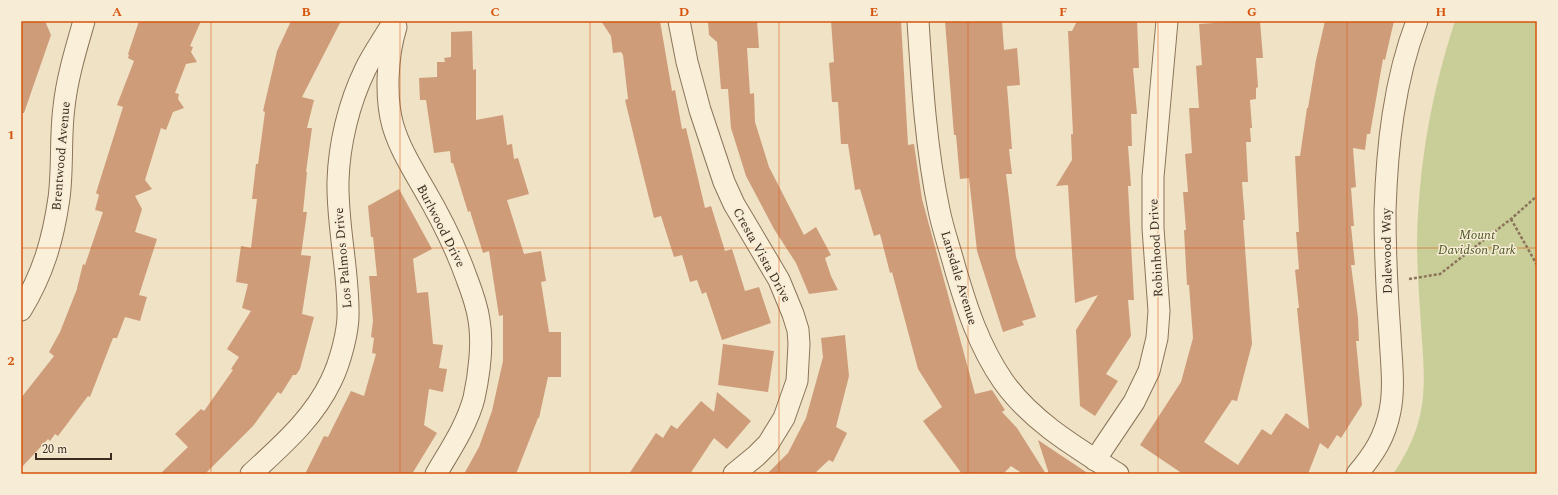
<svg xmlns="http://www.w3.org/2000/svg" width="1558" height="495" font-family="Spectral,serif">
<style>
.green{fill:#c9ce98}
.building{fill:#cf9c7a}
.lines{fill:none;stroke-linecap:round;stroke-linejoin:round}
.minor-casing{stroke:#8b745a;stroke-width:23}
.path{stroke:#8b745a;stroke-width:2.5;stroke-dasharray:3 2;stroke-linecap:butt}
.minor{stroke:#faf0d9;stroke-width:21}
.grid{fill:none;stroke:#d7540e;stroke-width:1;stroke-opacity:0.55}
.labels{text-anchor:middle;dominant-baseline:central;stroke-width:3;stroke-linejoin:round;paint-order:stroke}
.street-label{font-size:13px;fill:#3b2c1f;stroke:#f7ecd5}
.park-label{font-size:13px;font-style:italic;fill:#4c5825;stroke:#f7ecd5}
.neatline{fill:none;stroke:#d7540e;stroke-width:1.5}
.grid-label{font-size:13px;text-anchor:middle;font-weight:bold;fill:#d7540e}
</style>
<rect width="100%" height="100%" fill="#efe2c5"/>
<path class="green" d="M 1455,21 L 1537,21 L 1537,474 L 1393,474 C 1404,458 1413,441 1418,423 C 1426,397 1424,367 1422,341 C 1420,308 1417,274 1417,241 C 1419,163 1431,95 1455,21 Z"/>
<g class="building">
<path d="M 21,21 L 45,21 L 51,35 L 24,113 L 21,113 Z"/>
<path d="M 139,21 L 201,21 L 190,46 L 193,47 L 191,52 L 197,62 L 186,64 L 175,93 L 179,94 L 178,99 L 184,108 L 173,112 L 166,130 L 161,128 L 145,180 L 152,189 L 135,196 L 142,209 L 135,232 L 157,239 L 139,295 L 147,297 L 140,321 L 125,317 L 117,338 L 113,338 L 90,397 L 88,396 L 58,436 L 55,434 L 50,441 L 48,439 L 21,468 L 21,398 L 54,356 L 49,352 L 60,332 L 77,289 L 77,288 L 83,264 L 85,265 L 103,212 L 95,210 L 99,195 L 96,193 L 123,107 L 117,105 L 134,61 L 128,58 L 129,55 L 128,54 Z"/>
<path d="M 291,21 L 341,21 L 302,97 L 314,100 L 307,128 L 312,128 L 306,172 L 307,172 L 303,212 L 307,212 L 301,255 L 311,256 L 302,314 L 314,317 L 300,369 L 296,375 L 293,375 L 281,394 L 278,392 L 253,426 L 205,474 L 160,474 L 188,447 L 175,434 L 201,409 L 204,411 L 233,370 L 231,369 L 239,357 L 227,349 L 251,311 L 242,308 L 248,284 L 236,282 L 241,246 L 251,248 L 257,199 L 252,199 L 256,164 L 258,164 L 265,112 L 263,111 L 277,51 Z"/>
<path d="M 601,21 L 660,21 L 672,91 L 675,90 L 682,129 L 686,128 L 705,208 L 711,206 L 725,251 L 732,249 L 745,291 L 759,287 L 771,323 L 722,340 L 706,292 L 702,294 L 697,280 L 690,282 L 682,255 L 674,257 L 661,216 L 654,218 L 643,174 L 625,100 L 628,99 L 623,55 L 621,52 L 613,53 L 611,36 Z"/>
<path d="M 708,21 L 757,21 L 759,48 L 747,48 L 750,94 L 754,93 L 755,122 L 769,167 L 804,235 L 816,227 L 831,255 L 825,258 L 831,276 L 838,290 L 809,294 L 796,263 L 774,229 L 746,176 L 731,128 L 728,89 L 721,89 L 717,42 L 709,35 Z"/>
<path d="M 831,21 L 901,21 L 908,145 L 914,144 L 922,199 L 975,394 L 992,390 L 1005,410 L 1002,412 L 1017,428 L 1046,474 L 1023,474 L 1011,466 L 1003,474 L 962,474 L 923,421 L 942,407 L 918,369 L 892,272 L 890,273 L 880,234 L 874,236 L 860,189 L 855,190 L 848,144 L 841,144 L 838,102 L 832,102 L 829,63 L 834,62 Z"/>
<path d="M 945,21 L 1002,21 L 1004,50 L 1017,48 L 1020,85 L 1007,86 L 1012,149 L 1009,149 L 1012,174 L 1006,174 L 1016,257 L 1036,317 L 1022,321 L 1024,325 L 1003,332 L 977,251 L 969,178 L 960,179 L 956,135 L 954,135 Z"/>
<path d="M 1077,21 L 1137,21 L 1139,68 L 1133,68 L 1137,114 L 1131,114 L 1132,146 L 1128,146 L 1131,186 L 1128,186 L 1134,300 L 1128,300 L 1131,336 L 1106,374 L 1118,381 L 1095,416 L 1080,406 L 1076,330 L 1098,295 L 1075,303 L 1068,185 L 1056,186 L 1072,160 L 1071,134 L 1073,134 L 1068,31 L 1072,31 Z"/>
<path d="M 1243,21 L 1260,21 L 1263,58 L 1256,58 L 1258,87 L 1256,88 L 1256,99 L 1250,100 L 1252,128 L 1250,128 L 1251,142 L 1246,142 L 1248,182 L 1242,182 L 1245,220 L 1243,220 L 1252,344 L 1237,401 L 1232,400 L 1204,442 L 1238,465 L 1262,429 L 1271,435 L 1286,413 L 1309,429 L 1297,308 L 1299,308 L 1295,270 L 1299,269 L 1296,232 L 1299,232 L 1295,156 L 1300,156 L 1307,108 L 1308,108 L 1316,60 L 1325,21 L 1394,21 L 1385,60 L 1383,59 L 1370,134 L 1367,134 L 1365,150 L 1353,148 L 1356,187 L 1351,188 L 1354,226 L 1351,226 L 1355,265 L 1351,265 L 1358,318 L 1359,341 L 1356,341 L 1362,405 L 1341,438 L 1337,435 L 1328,449 L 1320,443 L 1308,474 L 1183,474 L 1140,445 L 1181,382 L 1193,338 L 1189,285 L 1187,285 L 1184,230 L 1186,230 L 1183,192 L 1188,192 L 1185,154 L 1192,153 L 1189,108 L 1199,108 L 1196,66 L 1202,65 L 1199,24 Z"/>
<path d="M 472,31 L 473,70 L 476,69 L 476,120 L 503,115 L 507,145 L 512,144 L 514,159 L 518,158 L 529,194 L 507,200 L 524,254 L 541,251 L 546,281 L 541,282 L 549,332 L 561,332 L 561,377 L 548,377 L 539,418 L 538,418 L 516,474 L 464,474 L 479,447 L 492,411 L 503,361 L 503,315 L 499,316 L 489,251 L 483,253 L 470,211 L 468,212 L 453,163 L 451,163 L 450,151 L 434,153 L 426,100 L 420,100 L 419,78 L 437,77 L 437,62 L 445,62 L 444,58 L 451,57 L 451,32 Z"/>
<path d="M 399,189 L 432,249 L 413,259 L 417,293 L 428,292 L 433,344 L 443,345 L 439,368 L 447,369 L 443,392 L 429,389 L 424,425 L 437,433 L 412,474 L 305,474 L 324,436 L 328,437 L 351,391 L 364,396 L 376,354 L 372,353 L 374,338 L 371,337 L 373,321 L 369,276 L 377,276 L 373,237 L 371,237 L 368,206 Z"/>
<path d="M 845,335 L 849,376 L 836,427 L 847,433 L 833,462 L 829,460 L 814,474 L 767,474 L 788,453 L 806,418 L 823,357 L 821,338 Z"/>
<path d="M 723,344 L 774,351 L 768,392 L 718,385 Z"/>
<path d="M 717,392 L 751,421 L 727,449 L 714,438 L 690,474 L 629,474 L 656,433 L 663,438 L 671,425 L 677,429 L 701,401 L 714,412 Z"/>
<path d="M 1038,440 L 1089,474 L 1049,474 Z"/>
</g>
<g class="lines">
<g class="minor-casing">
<g id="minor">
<path d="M 679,21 L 687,62 L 700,110 L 724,182 L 734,204 L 779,280 L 793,314 L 798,330 L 799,344 L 797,381 L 784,418 L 768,444 L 756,456 L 734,474"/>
<path d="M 918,21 C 922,84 926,148 939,210 C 943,230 950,249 955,268 C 967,309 979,346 1003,381 C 1032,422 1077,448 1118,474"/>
<path d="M 396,27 C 387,56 385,98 393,126 C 400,149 412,168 424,189 C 441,218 456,248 467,279 C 472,292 477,306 479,320 C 483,343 479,375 474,398 C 467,425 450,450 436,474"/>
<path d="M 21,310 C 43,274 53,240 59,198 C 63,168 60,137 64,107 C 67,78 76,49 84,21"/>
<path d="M 1095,460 L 1134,402 L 1149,371 L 1157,338 L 1159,311 L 1153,228 L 1153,177 L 1167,21"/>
<path d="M 251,474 C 281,446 313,419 331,381 C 340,363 349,330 348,311 C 348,267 337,225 338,181 C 339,144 349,103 365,70 C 373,53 385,37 394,21"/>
<path d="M 1357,474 C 1374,454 1385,437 1390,411 C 1395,386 1391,360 1390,335 C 1387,294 1385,253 1385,211 C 1387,147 1394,81 1417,21"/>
</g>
</g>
<g class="path">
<path d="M 1511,219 L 1537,265"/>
<path d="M 1409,279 L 1440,274 L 1511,219 L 1537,196"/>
</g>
<use href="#minor" class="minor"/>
</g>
<path class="grid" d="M 211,21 L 211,474M 400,21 L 400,474M 590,21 L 590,474M 779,21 L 779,474M 968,21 L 968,474M 1158,21 L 1158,474M 1347,21 L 1347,474M 21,248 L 1537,248"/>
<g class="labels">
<g class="street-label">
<text transform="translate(61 156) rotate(-85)">Brentwood Avenue</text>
<text transform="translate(441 226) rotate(63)">Burlwood Drive</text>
<text transform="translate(1156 248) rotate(-93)">Robinhood Drive</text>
<text transform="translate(1387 251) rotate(-91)">Dalewood Way</text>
<text transform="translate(762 255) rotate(61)">Cresta Vista Drive</text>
<text transform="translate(343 258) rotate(-95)">Los Palmos Drive</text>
<text transform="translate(959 278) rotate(73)">Lansdale Avenue</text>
</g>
<g class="park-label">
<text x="1477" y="235">Mount<tspan x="1477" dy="15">Davidson Park</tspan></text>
</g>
</g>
<rect width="1558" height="495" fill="none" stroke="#f7ecd5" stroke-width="44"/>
<path d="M36 453v6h75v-6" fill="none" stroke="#3b2c1f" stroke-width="2"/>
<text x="42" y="453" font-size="12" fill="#3b2c1f" stroke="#f7ecd5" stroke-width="3" paint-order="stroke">20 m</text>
<rect x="22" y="22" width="1514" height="451" class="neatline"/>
<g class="grid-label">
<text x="117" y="16">A</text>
<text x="306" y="16">B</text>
<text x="495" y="16">C</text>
<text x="684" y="16">D</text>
<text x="874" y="16">E</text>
<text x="1063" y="16">F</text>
<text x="1252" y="16">G</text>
<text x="1441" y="16">H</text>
<text x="11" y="139">1</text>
<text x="11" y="365">2</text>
</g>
</svg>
